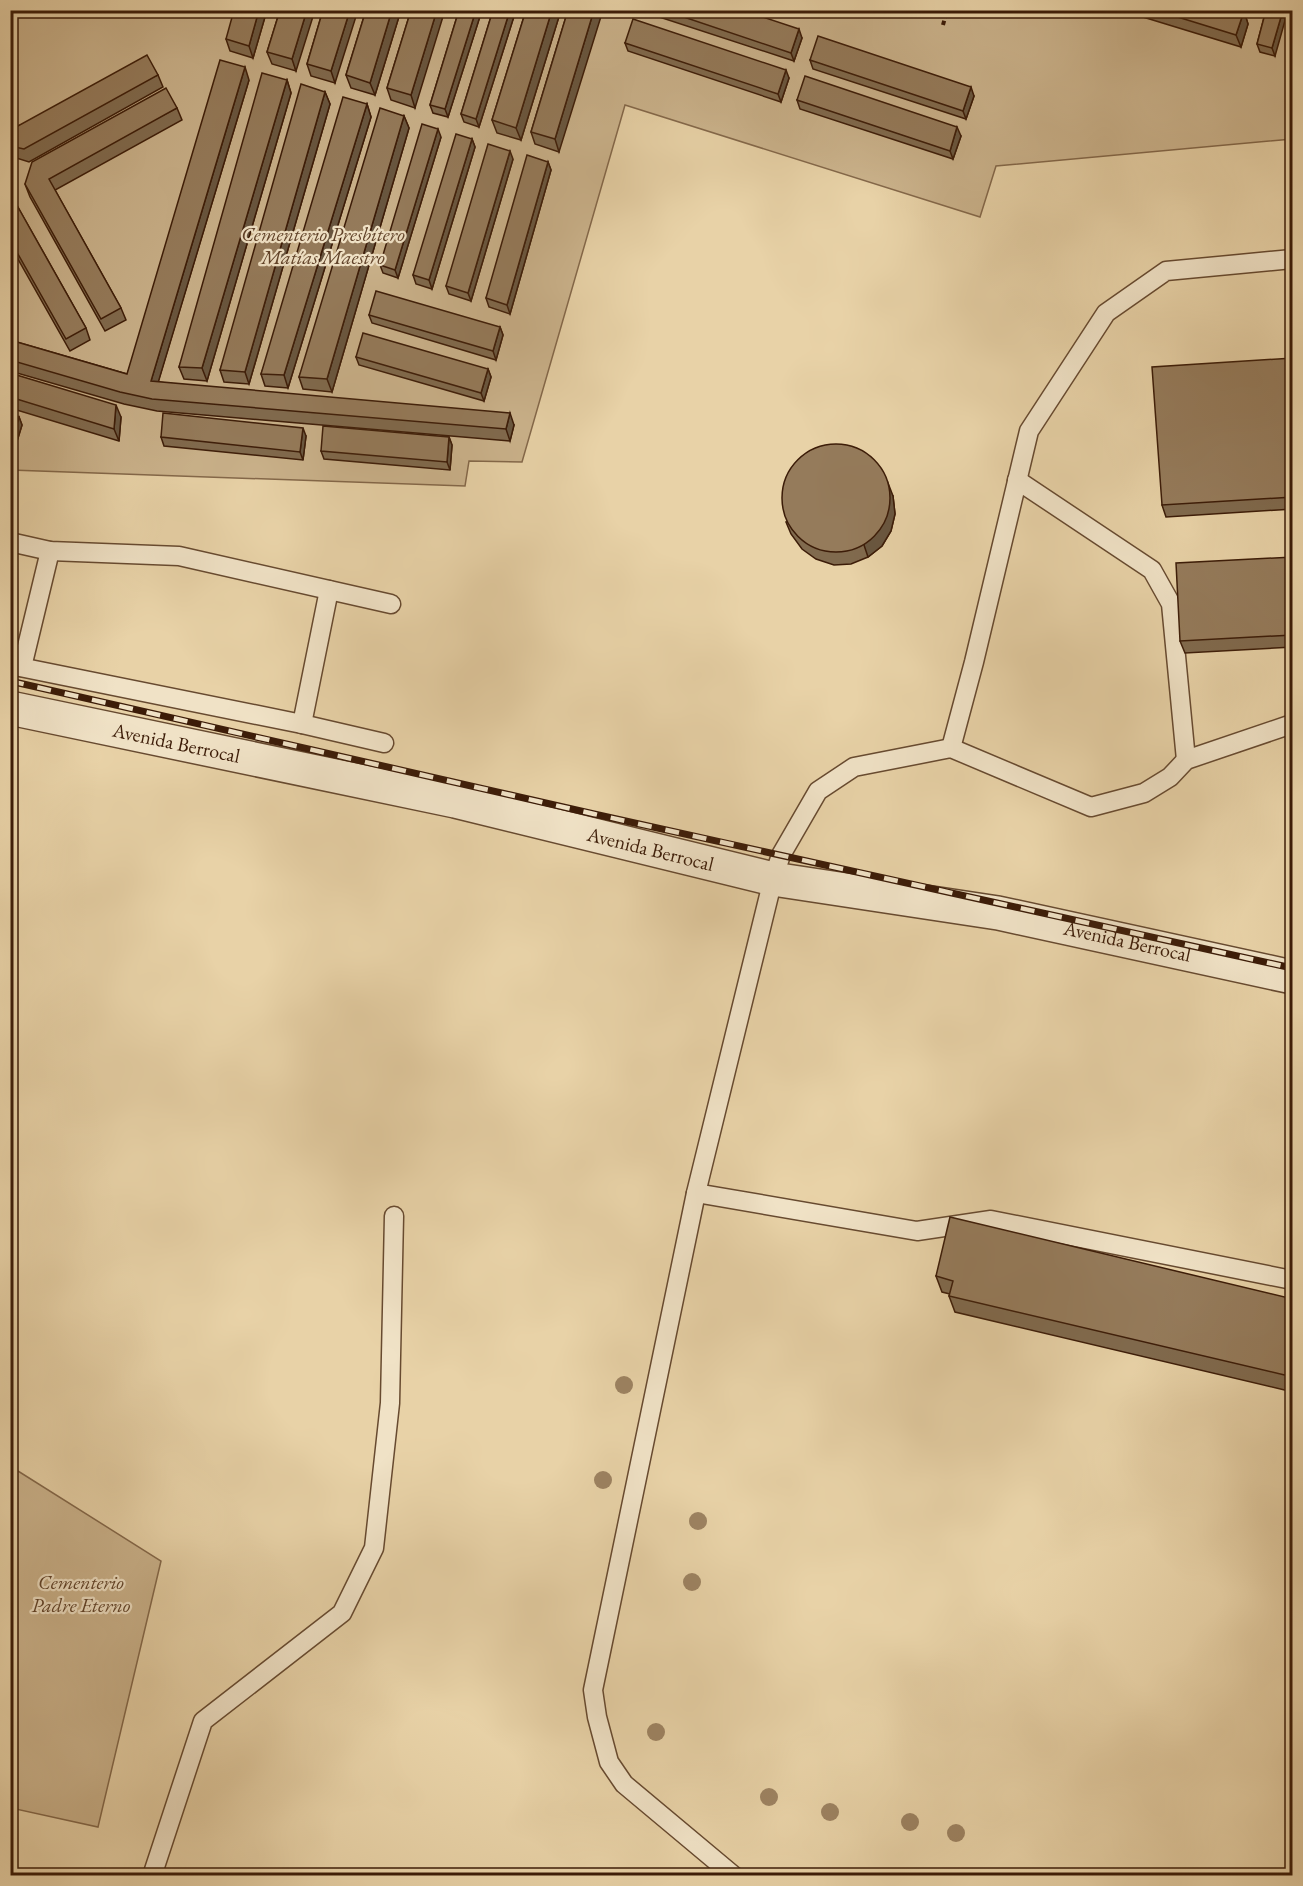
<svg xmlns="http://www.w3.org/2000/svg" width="1303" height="1886" font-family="'EB Garamond',serif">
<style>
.green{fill:#cbb38c;stroke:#84684a;stroke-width:1.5}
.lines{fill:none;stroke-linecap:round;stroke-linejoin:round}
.service-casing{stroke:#674a30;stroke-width:21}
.minor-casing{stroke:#674a30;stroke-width:36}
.path{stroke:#3c1c08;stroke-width:4;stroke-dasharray:4.5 3;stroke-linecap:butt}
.service{stroke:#f0e2c6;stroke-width:18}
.minor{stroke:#f0e2c6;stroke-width:33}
.rail-casing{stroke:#3c1c08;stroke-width:7}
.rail{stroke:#f0e2c6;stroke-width:4.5;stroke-dasharray:14;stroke-linecap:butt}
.tree{fill:#9d8362}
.wall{fill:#806a4e;stroke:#3c1c08;stroke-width:1.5}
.shaded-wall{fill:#685640;stroke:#3c1c08;stroke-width:1.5}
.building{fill:#957b5b;stroke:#3c1c08;stroke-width:1.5}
.labels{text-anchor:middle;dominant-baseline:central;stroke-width:4.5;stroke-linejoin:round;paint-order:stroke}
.park-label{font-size:20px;font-style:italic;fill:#604229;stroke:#f0e2c6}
.street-label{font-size:20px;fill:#3c1c08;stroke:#f0e2c6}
</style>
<rect width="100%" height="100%" fill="#e8d2a7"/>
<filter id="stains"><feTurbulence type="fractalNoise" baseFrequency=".00333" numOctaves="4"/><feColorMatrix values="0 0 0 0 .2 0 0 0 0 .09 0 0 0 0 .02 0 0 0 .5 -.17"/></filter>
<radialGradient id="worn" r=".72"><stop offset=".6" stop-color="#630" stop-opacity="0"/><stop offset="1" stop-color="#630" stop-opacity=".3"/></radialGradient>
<g class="green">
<path d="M 11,11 L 1292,11 L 1292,139 L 996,166 L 980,217 L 625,105 L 522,462 L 469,461 L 465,486 L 11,470 Z"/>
<path d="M 10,1466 L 161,1561 L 98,1827 L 11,1808 Z"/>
</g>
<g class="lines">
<g class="service-casing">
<g id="service">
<path d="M 1017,480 L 1152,570 L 1171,604 L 1186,760"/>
<path d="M 10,542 L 50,551 L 179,556 L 391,604"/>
<path d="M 10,665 L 302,724 L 384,743"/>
<path d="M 22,667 L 50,551"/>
<path d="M 302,724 L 329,590"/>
<path d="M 951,748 L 974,662 L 1029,431 L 1106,313 L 1166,271 L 1292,259"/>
<path d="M 696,1193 L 917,1231 L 991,1220 L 1292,1280"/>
<path d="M 152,1876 L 203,1721 L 342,1613 L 374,1548 L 390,1403 L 394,1216"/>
<path d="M 734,1876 L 624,1784 L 609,1762 L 597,1717 L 593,1690 L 696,1193 L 773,879 L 781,855 L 818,791 L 854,767 L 951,748 L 1091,807 L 1144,793 L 1170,777 L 1186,760 L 1292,724"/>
</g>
</g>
<g class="minor-casing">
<g id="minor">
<path id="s1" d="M 10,708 L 455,801 L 773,879 L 998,913 L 1292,977"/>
</g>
</g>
<path class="path" d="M 943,25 L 947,10"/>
<use href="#service" class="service"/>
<use href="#minor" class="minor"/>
<g class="rail-casing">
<path id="rail" d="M 10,681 L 594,814 L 1292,968"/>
</g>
<use href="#rail" class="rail"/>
</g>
<g class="tree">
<circle cx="624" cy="1385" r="9"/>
<circle cx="603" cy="1480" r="9"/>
<circle cx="698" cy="1521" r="9"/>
<circle cx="692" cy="1582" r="9"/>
<circle cx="656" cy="1732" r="9"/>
<circle cx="769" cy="1797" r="9"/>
<circle cx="830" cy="1812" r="9"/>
<circle cx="910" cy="1822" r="9"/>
<circle cx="956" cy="1833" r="9"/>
</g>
<g class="wall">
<path d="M 267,10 L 253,58 L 230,51 L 226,39 Z"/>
<path d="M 280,10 L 296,71 L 272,64 L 267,52 Z"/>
<path d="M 323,10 L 335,83 L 311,76 L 307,64 Z"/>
<path d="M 366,10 L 401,10 L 375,95 L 351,88 L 346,75 Z"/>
<path d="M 411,10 L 415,108 L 391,100 L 387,88 Z"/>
<path d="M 459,10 L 482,10 L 448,117 L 433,113 L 430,105 Z"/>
<path d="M 493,10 L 516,10 L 479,127 L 464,122 L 461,114 Z"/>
<path d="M 526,10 L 561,10 L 521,140 L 497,133 L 492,120 Z"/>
<path d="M 568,10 L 559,152 L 535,144 L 531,132 Z"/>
<path d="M 742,10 L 802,38 L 794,61 L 641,11 Z"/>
<path d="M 912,10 L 932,10 L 930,16 Z"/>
<path d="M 1120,10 L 1241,10 L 1244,11 L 1248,24 L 1241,47 Z"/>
<path d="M 1266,10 L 1275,56 L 1260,52 L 1257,44 Z"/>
<path d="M 625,43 L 789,78 L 781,102 L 628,51 Z"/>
<path d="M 810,60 L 974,96 L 966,119 L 813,69 Z"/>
<path d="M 158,75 L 163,87 L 29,162 L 10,156 L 10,111 L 18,126 Z"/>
<path d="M 249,80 L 158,382 L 514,425 L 510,441 L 157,411 L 124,404 L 10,371 L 10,340 L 127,374 Z"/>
<path d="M 287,80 L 291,93 L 207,381 L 184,379 L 179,367 Z"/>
<path d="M 325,92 L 330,104 L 249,384 L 224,382 L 220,370 Z"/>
<path d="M 797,100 L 961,136 L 953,159 L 800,109 Z"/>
<path d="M 367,104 L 371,117 L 288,388 L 265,386 L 261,374 Z"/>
<path d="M 177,108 L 182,120 L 55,190 L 121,308 L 126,320 L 105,331 L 30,197 L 25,184 Z"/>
<path d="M 404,116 L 409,128 L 332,392 L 303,389 L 299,377 Z"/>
<path d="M 441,137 L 398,278 L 383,273 L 380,265 Z"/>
<path d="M 472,139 L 475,147 L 432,289 L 416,284 L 413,275 Z"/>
<path d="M 513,159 L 471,301 L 449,294 L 446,286 Z"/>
<path d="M 548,162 L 551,170 L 510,314 L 489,307 L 486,298 Z"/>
<path d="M 10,193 L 86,328 L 90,340 L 70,351 L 10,245 Z"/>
<path d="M 369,315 L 500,327 L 503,335 L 496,360 L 372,323 Z"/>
<path d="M 356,357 L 488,369 L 491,377 L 484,401 L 359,365 Z"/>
<path d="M 1293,358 L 1293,509 L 1166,517 L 1162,505 Z"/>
<path d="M 10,373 L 121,417 L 119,441 L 10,408 Z"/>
<path d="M 10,415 L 19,417 L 22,425 L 14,451 L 10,450 Z"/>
<path d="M 306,436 L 303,460 L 164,446 L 161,437 Z"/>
<path d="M 449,437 L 452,445 L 450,470 L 324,459 L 321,451 Z"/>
<path d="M 893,496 L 895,514 L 891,531 L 882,546 L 868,557 L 851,564 L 834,565 L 816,559 L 802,549 L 791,534 L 786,522 Z"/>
<path d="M 1293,557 L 1293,647 L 1185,653 L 1180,641 Z"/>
<path d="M 936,1276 L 1293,1299 L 1293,1392 L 955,1312 L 949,1296 L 950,1294 L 942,1292 Z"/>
</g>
<g class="shaded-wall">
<path d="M 259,10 L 267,10 L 253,58 L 249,46 Z"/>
<path d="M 307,10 L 315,10 L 296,71 L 292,59 Z"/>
<path d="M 350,10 L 358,10 L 335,83 L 331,71 Z"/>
<path d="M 392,10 L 401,10 L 375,95 L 370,83 Z"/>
<path d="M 437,10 L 445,10 L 415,108 L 411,95 Z"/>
<path d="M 476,10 L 482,10 L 448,117 L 445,109 Z"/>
<path d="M 510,10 L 516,10 L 479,127 L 476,119 Z"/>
<path d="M 552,10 L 561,10 L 521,140 L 516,128 Z"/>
<path d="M 594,10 L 603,10 L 559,152 L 555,139 Z"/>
<path d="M 1283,10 L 1288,10 L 1275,56 L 1272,48 Z"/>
<path d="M 1244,11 L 1248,24 L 1241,47 L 1236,35 Z"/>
<path d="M 799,29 L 802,38 L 794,61 L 791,53 Z"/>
<path d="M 245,67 L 249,80 L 155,393 L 151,381 Z"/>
<path d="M 786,70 L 789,78 L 781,102 L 778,94 Z"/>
<path d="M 287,80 L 291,93 L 207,381 L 202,368 Z"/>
<path d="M 971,87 L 974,96 L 966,119 L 963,111 Z"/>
<path d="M 325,92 L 330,104 L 249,384 L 245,372 Z"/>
<path d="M 367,104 L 371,117 L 288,388 L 284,375 Z"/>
<path d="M 404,116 L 409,128 L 332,392 L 327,379 Z"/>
<path d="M 957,127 L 961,136 L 953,159 L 950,151 Z"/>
<path d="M 438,129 L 441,137 L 398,278 L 395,270 Z"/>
<path d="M 472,139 L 475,147 L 432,289 L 429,280 Z"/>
<path d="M 510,151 L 513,159 L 471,301 L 468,293 Z"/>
<path d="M 548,162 L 551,170 L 510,314 L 507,305 Z"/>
<path d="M 500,327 L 503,335 L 496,360 L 493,351 Z"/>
<path d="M 488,369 L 491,377 L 484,401 L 481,393 Z"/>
<path d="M 116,405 L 121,417 L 119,441 L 114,429 Z"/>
<path d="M 510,413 L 514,425 L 510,441 L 506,429 Z"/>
<path d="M 19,417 L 22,425 L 14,451 L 11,443 Z"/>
<path d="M 303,428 L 306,436 L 303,460 L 300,452 Z"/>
<path d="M 449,437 L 452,445 L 450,470 L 447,462 Z"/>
<path d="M 888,483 L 893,496 L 895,514 L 891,531 L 882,546 L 868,557 L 864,545 Z"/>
</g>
<g class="building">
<path d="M 234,10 L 259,10 L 249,46 L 226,39 Z"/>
<path d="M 280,10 L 307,10 L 292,59 L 267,52 Z"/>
<path d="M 323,10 L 350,10 L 331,71 L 307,64 Z"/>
<path d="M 366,10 L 392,10 L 370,83 L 346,75 Z"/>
<path d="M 411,10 L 437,10 L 411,95 L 387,88 Z"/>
<path d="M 459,10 L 476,10 L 445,109 L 430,105 Z"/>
<path d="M 493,10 L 510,10 L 476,119 L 461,114 Z"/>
<path d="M 526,10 L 552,10 L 516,128 L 492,120 Z"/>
<path d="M 568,10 L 594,10 L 555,139 L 531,132 Z"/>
<path d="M 663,10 L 742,10 L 799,29 L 791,53 Z"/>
<path d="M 1155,10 L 1241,10 L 1244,11 L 1236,35 Z"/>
<path d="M 1266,10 L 1283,10 L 1272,48 L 1257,44 Z"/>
<path d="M 633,19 L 786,70 L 778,94 L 625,43 Z"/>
<path d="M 818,36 L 971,87 L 963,111 L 810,60 Z"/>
<path d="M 147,55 L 158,75 L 24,149 L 10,146 L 10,111 L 18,126 Z"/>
<path d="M 220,60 L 245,67 L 151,381 L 510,413 L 506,429 L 152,399 L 120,392 L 10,360 L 10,340 L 127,374 Z"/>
<path d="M 262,73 L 287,80 L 202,368 L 179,367 Z"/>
<path d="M 805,76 L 957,127 L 950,151 L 797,100 Z"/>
<path d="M 301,84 L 325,92 L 245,372 L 220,370 Z"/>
<path d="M 166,88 L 177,108 L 49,179 L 121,308 L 101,319 L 25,184 L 32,162 Z"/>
<path d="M 343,97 L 367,104 L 284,375 L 261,374 Z"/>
<path d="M 380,108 L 404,116 L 327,379 L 299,377 Z"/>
<path d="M 422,124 L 438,129 L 395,270 L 380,265 Z"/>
<path d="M 456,134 L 472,139 L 429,280 L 413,275 Z"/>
<path d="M 488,144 L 510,151 L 468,293 L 446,286 Z"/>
<path d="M 527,155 L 548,162 L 507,305 L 486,298 Z"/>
<path d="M 10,193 L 86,328 L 66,339 L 10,240 Z"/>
<path d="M 376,291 L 500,327 L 493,351 L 369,315 Z"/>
<path d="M 363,333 L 488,369 L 481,393 L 356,357 Z"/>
<path d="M 1293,358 L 1293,497 L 1162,505 L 1152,367 Z"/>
<path d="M 10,373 L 116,405 L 114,429 L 10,397 Z"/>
<path d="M 163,413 L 303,428 L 300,452 L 161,437 Z"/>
<path d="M 10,415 L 19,417 L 11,443 L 10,442 Z"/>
<path d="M 323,426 L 449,437 L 447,462 L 321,451 Z"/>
<circle cx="836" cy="498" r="54"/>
<path d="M 1293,557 L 1293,635 L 1180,641 L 1176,563 Z"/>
<path d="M 950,1217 L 1293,1299 L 1293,1377 L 949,1296 L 953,1281 L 936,1276 Z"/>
</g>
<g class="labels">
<g class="park-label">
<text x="323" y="234">Cementerio Presbítero<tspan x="323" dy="23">Matías Maestro</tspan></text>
<text x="81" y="1582">Cementerio<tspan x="81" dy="23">Padre Eterno</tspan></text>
</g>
<g class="street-label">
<text stroke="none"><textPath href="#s1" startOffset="170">Avenida Berrocal</textPath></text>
<text stroke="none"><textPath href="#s1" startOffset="656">Avenida Berrocal</textPath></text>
<text stroke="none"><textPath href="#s1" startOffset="1142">Avenida Berrocal</textPath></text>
</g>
</g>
<rect width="1303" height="1886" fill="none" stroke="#e8d2a7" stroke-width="36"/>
<rect x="12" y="12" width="1279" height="1862" fill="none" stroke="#3c1c08" stroke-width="3"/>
<rect x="18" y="18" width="1267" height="1850" fill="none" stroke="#3c1c08" stroke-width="1.5"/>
<rect width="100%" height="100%" filter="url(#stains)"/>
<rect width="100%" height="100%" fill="url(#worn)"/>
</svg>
